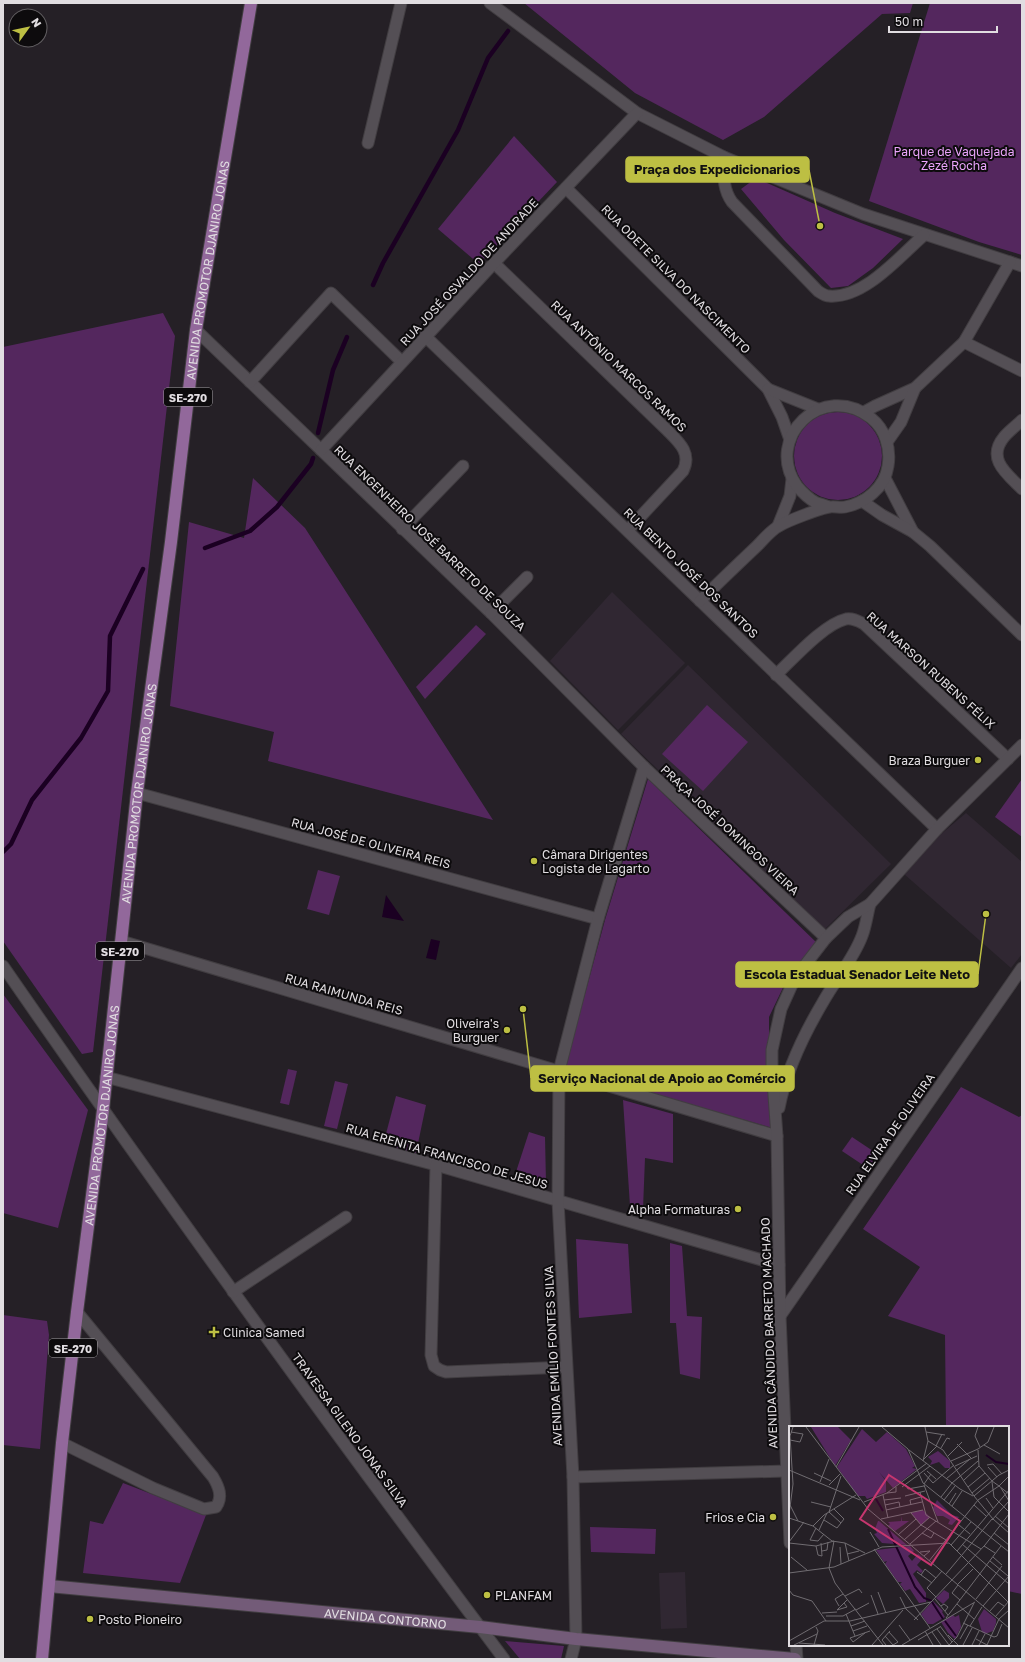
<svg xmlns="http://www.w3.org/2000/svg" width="1025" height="1662" font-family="'Golos Text',sans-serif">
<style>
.built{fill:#302732}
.green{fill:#54275e}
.water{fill:#1b0022}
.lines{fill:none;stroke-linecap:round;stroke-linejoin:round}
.stream{stroke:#1b0022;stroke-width:4.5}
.street-casing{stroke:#413d41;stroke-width:13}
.secondary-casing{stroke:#413d41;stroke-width:14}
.primary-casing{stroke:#413d41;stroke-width:14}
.street{stroke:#544f55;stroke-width:11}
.secondary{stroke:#735b78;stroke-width:12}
.primary{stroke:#92689b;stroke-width:12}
.poi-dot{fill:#bdbf43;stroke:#0d0b0d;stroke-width:1.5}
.labels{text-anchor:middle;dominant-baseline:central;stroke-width:4;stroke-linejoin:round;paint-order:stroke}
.shield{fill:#0d0b0d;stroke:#a19ea1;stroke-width:1}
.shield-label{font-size:11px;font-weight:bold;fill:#e1dde1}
.park-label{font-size:12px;fill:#eca5fc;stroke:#0d0b0d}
.street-label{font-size:12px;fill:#e1dde1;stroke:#0d0b0d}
.poi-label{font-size:12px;fill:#e1dde1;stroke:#0d0b0d;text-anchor:end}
.inset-river{fill:none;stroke:#1b0022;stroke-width:2}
.inset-road{fill:none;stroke:#706c71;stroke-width:1}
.view{fill:#c7366f;fill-opacity:0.15;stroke:#c7366f;stroke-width:2}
.inset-edge{fill:none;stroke:#e1dde1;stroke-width:2}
.leader{fill:none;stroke:#bdbf43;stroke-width:1.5}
.callout-dot{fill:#bdbf43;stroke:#0d0b0d;stroke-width:1.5}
.callout{fill:#bdbf43;stroke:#bdbf43;stroke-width:1.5}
.callout-label{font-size:13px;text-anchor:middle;font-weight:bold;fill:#111}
</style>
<rect width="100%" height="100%" fill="#252026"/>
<g class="built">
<path d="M 612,592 L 685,663 L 618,730 L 550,661 Z"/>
<path d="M 688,665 L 891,864 L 824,930 L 621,734 Z"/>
<path d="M 966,813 L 1022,862 L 1022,954 L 1011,968 L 904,874 L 941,834 Z"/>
<path d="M 685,1572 L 687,1628 L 661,1629 L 659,1573 Z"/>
</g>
<g class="green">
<path d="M 524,3 L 913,3 L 910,13 L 882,14 L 764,117 L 723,140 L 635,93 Z"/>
<path d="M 930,3 L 1022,3 L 1022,255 L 979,242 L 869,201 Z"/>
<path d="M 514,136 L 557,182 L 479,264 L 438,229 Z"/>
<path d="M 756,178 L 835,213 L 903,239 L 873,268 L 848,286 L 831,288 L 784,240 L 741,189 Z"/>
<path d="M 163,313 L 175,336 L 93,1052 L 82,1054 L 3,941 L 3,347 Z"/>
<circle cx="838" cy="456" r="44"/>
<path d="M 253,478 L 305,528 L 493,820 L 268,761 L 274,732 L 170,706 L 189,522 L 244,538 Z"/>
<path d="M 476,625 L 486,634 L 425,699 L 416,687 Z"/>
<path d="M 707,705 L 748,742 L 703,791 L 662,754 Z"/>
<path d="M 648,779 L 817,943 L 790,973 L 769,1017 L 769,1065 L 776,1129 L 565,1068 L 605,920 Z"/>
<path d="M 1022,779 L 1022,837 L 995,817 Z"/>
<path d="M 318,870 L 340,876 L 329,915 L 307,909 Z"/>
<path d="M 3,994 L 88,1110 L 58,1228 L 3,1213 Z"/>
<path d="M 288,1069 L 297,1071 L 289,1105 L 280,1103 Z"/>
<path d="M 335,1081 L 348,1084 L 337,1129 L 324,1126 Z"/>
<path d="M 961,1087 L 1019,1117 L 1022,1115 L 1022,1594 L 1008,1591 L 1008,1427 L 946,1427 L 945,1335 L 888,1316 L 920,1267 L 863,1229 Z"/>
<path d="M 396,1096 L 426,1105 L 416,1153 L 383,1145 Z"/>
<path d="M 623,1100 L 673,1114 L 673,1163 L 645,1158 L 643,1209 L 630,1206 Z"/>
<path d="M 529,1132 L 545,1137 L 546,1183 L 515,1175 Z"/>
<path d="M 852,1137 L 879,1155 L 869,1169 L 842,1151 Z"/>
<path d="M 576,1239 L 628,1244 L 632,1313 L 579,1318 Z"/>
<path d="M 670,1243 L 682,1246 L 687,1316 L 702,1317 L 700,1379 L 680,1374 L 676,1323 L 670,1323 Z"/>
<path d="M 3,1315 L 47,1321 L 49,1335 L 40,1449 L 3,1445 Z"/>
<path d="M 123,1483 L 206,1515 L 180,1583 L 83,1573 L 90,1521 L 103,1524 Z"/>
<path d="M 590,1527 L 656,1529 L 655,1554 L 591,1552 Z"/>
<path d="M 505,1641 L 564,1646 L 561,1659 L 520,1659 Z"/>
</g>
<g class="water">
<path d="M 386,895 L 404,921 L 382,917 Z"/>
<path d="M 431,939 L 440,941 L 436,960 L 426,958 Z"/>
</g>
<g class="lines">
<g class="stream">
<path d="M 373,285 L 383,263 L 458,130 L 488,58 L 508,31"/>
<path d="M 318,433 L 333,370 L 347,337"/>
<path d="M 205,548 L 250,531 L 277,507 L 311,464 L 313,458"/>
<path d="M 3,852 L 11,844 L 32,800 L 81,738 L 108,691 L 110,636 L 143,569"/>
</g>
<g class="street-casing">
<g id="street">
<path d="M 490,3 L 637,113 L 724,157 L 863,214 L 1022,266"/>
<path d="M 368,143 L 401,3"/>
<path d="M 724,157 C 724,174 722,188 732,202 L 818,291 C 821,293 825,296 829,296 C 864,299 900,256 924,235"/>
<path d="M 566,188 L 768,389 L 782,417 L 790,440"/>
<path d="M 494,263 L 667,430 C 679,442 692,453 683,471 L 628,530"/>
<path d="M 196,330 L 491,613 L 644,767 L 826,938"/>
<path d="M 425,336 L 937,829"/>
<path d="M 964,342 L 1022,371"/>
<path d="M 250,382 L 331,293 L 402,362"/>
<path d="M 768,389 L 818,409"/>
<path d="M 864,412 L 875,406 L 915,388 L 964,342 L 1010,262"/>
<path d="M 1022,420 C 1016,426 1009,431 1004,437 C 986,459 1007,474 1022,489"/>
<path d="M 887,442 L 901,422 L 915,388"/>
<path d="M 321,450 L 494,263 L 637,113"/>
<path d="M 885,478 L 913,532"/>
<path d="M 862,501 L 882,515 L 913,532 L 930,546 L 1022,635"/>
<path d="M 778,526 L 790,496 L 792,479"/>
<path d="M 402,529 L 463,466"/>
<path d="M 700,601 C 719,582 738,564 757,546 C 763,540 771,530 779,526 C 787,521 821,508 830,507 C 834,506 840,508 845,507 C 865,503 885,488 888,466 C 891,448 885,429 871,418 C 823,380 763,438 797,486 C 802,492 808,498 815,502 C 820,504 825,505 829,507"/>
<path d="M 491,613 L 527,577"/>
<path d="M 776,675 C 793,659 824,624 846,619 C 853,618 858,621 864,624 L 1008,759"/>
<path d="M 137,793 L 598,919"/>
<path d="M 121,941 L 777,1136"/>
<path d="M 3,966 C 165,1200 333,1431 504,1659"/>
<path d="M 106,1077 L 436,1165 L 779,1265"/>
<path d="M 779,1108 C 786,1071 804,1034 823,1002 C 835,980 853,960 862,936 C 866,926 867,915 870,904"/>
<path d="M 436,1165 L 431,1355 L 434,1366 L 440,1370 L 446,1372 L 566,1367"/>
<path d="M 233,1292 L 346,1217"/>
<path d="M 780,1316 L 1022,968"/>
<path d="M 62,1443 L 153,1488 L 204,1509 L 216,1507 C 223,1497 219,1487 213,1477 L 77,1312"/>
<path d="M 573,1477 L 786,1471"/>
<path d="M 790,1543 L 780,1316 L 777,1136 L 772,1068 L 772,1050 L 781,1009 L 795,978 L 826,938 L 848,917 L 870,904 L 937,829 L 1022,745"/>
<path d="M 796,1645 L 797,1659"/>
<path d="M 571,1659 L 576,1639 L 573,1477 L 558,1201 L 559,1071 L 598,919 L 644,767"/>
</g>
</g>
<g class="secondary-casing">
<g id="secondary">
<path id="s1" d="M 49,1586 L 480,1627 L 576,1639 L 795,1659"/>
</g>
</g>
<g class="primary-casing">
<g id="primary">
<path id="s2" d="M 42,1659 L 62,1443 L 77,1312 L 103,1110 L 137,793 L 171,542 L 196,330 L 251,3"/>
</g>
</g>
<use href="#street" class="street"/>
<use href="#secondary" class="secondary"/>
<use href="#primary" class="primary"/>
</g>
<g class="poi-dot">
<circle cx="978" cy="760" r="4"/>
<circle cx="534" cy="861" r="4"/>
<circle cx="507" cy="1030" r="4"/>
<circle cx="738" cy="1209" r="4"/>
<path d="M212 1326h4v4h4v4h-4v4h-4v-4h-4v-4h4z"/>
<circle cx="773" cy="1517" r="4"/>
<circle cx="487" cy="1595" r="4"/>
<circle cx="90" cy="1619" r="4"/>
</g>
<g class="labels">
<g class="shield">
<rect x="164" y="388" width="48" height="18" rx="3"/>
<rect x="96" y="942" width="48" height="18" rx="3"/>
<rect x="49" y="1339" width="48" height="18" rx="3"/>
</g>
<g class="shield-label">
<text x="188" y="397">SE-270</text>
<text x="120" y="951">SE-270</text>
<text x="73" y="1348">SE-270</text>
</g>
<g class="park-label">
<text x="954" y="151">Parque de Vaquejada<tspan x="954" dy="14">Zezé Rocha</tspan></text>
</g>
<g class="street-label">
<text stroke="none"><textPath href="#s2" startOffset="1399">AVENIDA PROMOTOR DJANIRO JONAS</textPath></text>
<text transform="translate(469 272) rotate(-47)">RUA JOSÉ OSVALDO DE ANDRADE</text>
<text transform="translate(676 279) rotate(45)">RUA ODETE SILVA DO NASCIMENTO</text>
<text transform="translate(619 366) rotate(44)">RUA ANTÔNIO MARCOS RAMOS</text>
<text transform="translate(430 538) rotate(44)">RUA ENGENHEIRO JOSÉ BARRETO DE SOUZA</text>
<text transform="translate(691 573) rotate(44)">RUA BENTO JOSÉ DOS SANTOS</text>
<text transform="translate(931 670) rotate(42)">RUA MARSON RUBENS FÉLIX</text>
<text stroke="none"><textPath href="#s2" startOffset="871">AVENIDA PROMOTOR DJANIRO JONAS</textPath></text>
<text transform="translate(730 830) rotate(43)">PRAÇA JOSÉ DOMINGOS VIEIRA</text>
<text transform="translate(371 843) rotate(15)">RUA JOSÉ DE OLIVEIRA REIS</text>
<text transform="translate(344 994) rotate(16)">RUA RAIMUNDA REIS</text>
<text stroke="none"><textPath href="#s2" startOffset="547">AVENIDA PROMOTOR DJANIRO JONAS</textPath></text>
<text transform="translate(890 1134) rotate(-55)">RUA ELVIRA DE OLIVEIRA</text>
<text transform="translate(447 1156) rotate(16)">RUA ERENITA FRANCISCO DE JESUS</text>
<text transform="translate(769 1333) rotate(-92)">AVENIDA CÂNDIDO BARRETO MACHADO</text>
<text transform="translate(553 1356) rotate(-93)">AVENIDA EMÍLIO FONTES SILVA</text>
<text transform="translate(350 1430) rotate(54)">TRAVESSA GILENO JONAS SILVA</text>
<text stroke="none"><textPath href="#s1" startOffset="338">AVENIDA CONTORNO</textPath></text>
</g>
<g class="poi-label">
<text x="970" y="760">Braza Burguer</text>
<text x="542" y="854" text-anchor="start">Câmara Dirigentes<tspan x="542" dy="14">Logista de Lagarto</tspan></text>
<text x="499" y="1023">Oliveira's<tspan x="499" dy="14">Burguer</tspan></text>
<text x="730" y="1209">Alpha Formaturas</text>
<text x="223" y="1332" text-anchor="start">Clinica Samed</text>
<text x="765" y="1517">Frios e Cia</text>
<text x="495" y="1595" text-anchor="start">PLANFAM</text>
<text x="98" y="1619" text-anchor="start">Posto Pioneiro</text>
</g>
</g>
<g transform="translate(789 1426)">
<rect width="220" height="220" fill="#252026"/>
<path d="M 22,1 L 49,1 L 62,14 L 46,40 ZM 73,3 L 87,16 L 98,6 L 117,23 L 126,40 L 123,42 L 128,43 L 104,62 L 90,46 L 97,55 L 97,66 L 78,73 L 76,70 L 69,70 L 48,41 ZM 149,25 L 161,35 L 161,42 L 156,42 L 150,36 L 141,39 L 143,35 L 139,31 ZM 148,74 L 163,89 L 170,91 L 163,99 L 159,98 L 161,94 L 154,90 L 148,90 L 144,82 ZM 134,84 L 141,91 L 132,99 L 122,87 ZM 112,90 L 113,95 L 120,95 L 106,105 L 99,100 L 101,98 L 99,96 L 112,95 ZM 89,95 L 90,95 L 118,119 L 93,117 L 85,108 L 88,107 L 86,103 ZM 121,120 L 125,125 L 119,130 L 123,135 L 129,128 L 134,132 L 128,139 L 134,145 L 132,147 L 128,144 L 124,148 L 137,167 L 137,176 L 130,177 L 121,163 L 116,165 L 111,158 L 113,156 L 109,156 L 96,138 L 98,135 L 95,136 L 87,124 ZM 155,164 L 160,167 L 160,172 L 154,178 L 147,172 ZM 144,175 L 154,185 L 153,186 L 156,191 L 144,198 L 139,198 L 132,188 ZM 195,183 L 207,193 L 207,197 L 204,205 L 196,208 L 193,206 L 189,193 ZM 164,189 L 166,191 L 170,189 L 172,201 L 166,213 L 159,207 L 152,196 Z" fill="#54275e"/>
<path class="inset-river" d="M 197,29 L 207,36 L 220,38M 87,73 L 94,85M 99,103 L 126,161 L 135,172 L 143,175M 143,176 L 154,193M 156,195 L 167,210"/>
<path class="inset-road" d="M 17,1 L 79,83 L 220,202M 93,1 L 119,23 L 134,57 L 220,126M 189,1 L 186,10 L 191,21M 137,6 L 156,9M 1,14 L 11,16 L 14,8 L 2,6M 139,15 L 154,24 L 185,70 L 204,93 L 220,107M 168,18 L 182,32M 195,19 L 211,28M 147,20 L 153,8M 152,22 L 158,12 L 161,13M 120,24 L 171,63 L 184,70M 189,24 L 190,40 L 203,55 L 210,60 L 220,50M 159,30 L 173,16M 135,33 L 148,20M 134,35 L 139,15 L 136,1M 162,35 L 189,23 L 199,16 L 205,1M 198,39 L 204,38 L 213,48M 166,40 L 188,30M 47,41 L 70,1M 199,41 L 208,51M 0,44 L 71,74M 138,45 L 147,53M 25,47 L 42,55M 135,47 L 144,57 L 165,39M 157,53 L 181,33M 175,54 L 190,40M 31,56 L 40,33M 203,56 L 205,71 L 220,86M 135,58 L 142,48M 40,59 L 51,48M 117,59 L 119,63 L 135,60M 135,59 L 149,96M 113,61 L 141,40M 179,61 L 196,47M 212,62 L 220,75M 131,66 L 137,89 L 192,123M 98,67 L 107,66 L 107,61M 183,67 L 201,52M 94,69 L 99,92M 116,70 L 136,65M 185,70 L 210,49 L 220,44M 152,71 L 163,57 L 189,35M 197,72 L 204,82M 95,74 L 112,72M 155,74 L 166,60M 22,76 L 42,81M 75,76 L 98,67 L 138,37M 160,78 L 167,67M 1,79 L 9,95M 96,79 L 110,76 L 111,81M 122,79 L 121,74 L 132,71M 185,79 L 197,90M 163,80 L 173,65M 97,84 L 133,76M 122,87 L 132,99 L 157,114M 0,89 L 4,58 L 1,10 L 4,1M 206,90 L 220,102M 0,92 L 24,100 L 43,115 L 56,117 L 76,127M 92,93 L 134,84M 35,94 L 48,102 L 55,93 L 45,83M 203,94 L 220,75M 52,97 L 40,86 L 52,50M 170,99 L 181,108M 24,100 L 35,89 L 67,69M 27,102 L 21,114 L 29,115 L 35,108M 30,104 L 38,87M 81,106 L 90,121M 133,107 L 142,112 L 145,107M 205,107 L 220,119M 109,109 L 127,93M 0,114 L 0,137M 115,114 L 141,91M 0,116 L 15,96M 0,117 L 27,120 L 45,115 L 40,142M 56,117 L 60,135M 160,117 L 219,176M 121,118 L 147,95M 173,118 L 220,158M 162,119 L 182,96M 27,120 L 29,129 L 33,130 L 32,117M 195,120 L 206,127M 51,121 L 52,138M 85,123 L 141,202M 33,125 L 38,124 L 39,116M 168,125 L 220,64M 131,126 L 141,125 L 135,130M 58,128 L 70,125M 2,131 L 18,144M 204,131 L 213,139M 140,135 L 189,74 L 210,60 L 220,68M 201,135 L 219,150M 40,142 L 46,157 L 58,173 L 94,219M 128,146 L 143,157M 0,147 L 45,141 L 93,121 L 160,117M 157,148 L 203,93M 132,149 L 136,143 L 147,152M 169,158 L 184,143M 169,159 L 163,167 L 171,174M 0,164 L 4,169 L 23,175 L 37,195M 89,166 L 97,187M 177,166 L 212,120M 82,169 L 89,188M 56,170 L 70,163 L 73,167M 111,171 L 117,183 L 129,194M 147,171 L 138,162 L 153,145M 146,173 L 159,189M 187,173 L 213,140M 168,178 L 185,193M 50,180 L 46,173 L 54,168M 152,180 L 155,178 L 159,181 L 156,185M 194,180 L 220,150M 48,184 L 58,181 L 55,177M 48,184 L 58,174M 67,184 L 80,177M 200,186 L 209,176 L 215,180M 33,187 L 48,186M 57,188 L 66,210M 37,190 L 54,190 L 67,183M 206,191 L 220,175M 157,192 L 177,166M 125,194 L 196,119 L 220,88M 174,197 L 205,211 L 208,210 L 213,198M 110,199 L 121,214M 62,200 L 76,195M 151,200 L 163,216M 181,200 L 193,181M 148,203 L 160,219M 64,205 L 78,200M 136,205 L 144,219M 100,206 L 109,216 L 104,219M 143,206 L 152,219M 76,207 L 64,216 L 61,212 L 81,205M 159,209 L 169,219M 96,210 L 104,219M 171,213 L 179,199M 187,213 L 198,219M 129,214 L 151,201M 0,215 L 35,195 L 61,195 L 142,176M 10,217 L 36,219M 5,219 L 28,208M 25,219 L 29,205 L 27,201M 83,219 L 114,184M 97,219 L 93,214 L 101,205M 113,219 L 186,176M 160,219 L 168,211 L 185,177M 174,219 L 183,202M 183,219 L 190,205M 190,219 L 196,208M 198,219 L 210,193 L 220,184"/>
<path class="view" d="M 100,49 L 171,95 L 142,139 L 71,93 Z"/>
<rect width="220" height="220" class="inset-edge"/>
</g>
<path class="leader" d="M820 226L809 170M986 914L978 974M523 1009L531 1078"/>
<g class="callout-dot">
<circle cx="820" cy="226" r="4"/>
<circle cx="986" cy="914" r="4"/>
<circle cx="523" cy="1009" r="4"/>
</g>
<g class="callout">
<rect x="626" y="157" width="183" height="25" rx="4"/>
<rect x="736" y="962" width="242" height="25" rx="4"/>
<rect x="531" y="1066" width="263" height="25" rx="4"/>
</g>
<g class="callout-label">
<text x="717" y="174">Praça dos Expedicionarios</text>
<text x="857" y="979">Escola Estadual Senador Leite Neto</text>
<text x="662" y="1083">Serviço Nacional de Apoio ao Comércio</text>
</g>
<rect width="1025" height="1662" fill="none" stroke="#e1dde1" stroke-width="8"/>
<g transform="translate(28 28) rotate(57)"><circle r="19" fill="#0d0b0d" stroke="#625f62"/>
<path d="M0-3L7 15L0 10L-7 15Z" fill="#bdbf43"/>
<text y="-6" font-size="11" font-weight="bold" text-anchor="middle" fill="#e1dde1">N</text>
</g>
<path d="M889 26v6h108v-6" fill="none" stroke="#e1dde1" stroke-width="2"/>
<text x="895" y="26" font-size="12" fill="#e1dde1" stroke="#0d0b0d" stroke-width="3" paint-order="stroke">50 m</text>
</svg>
